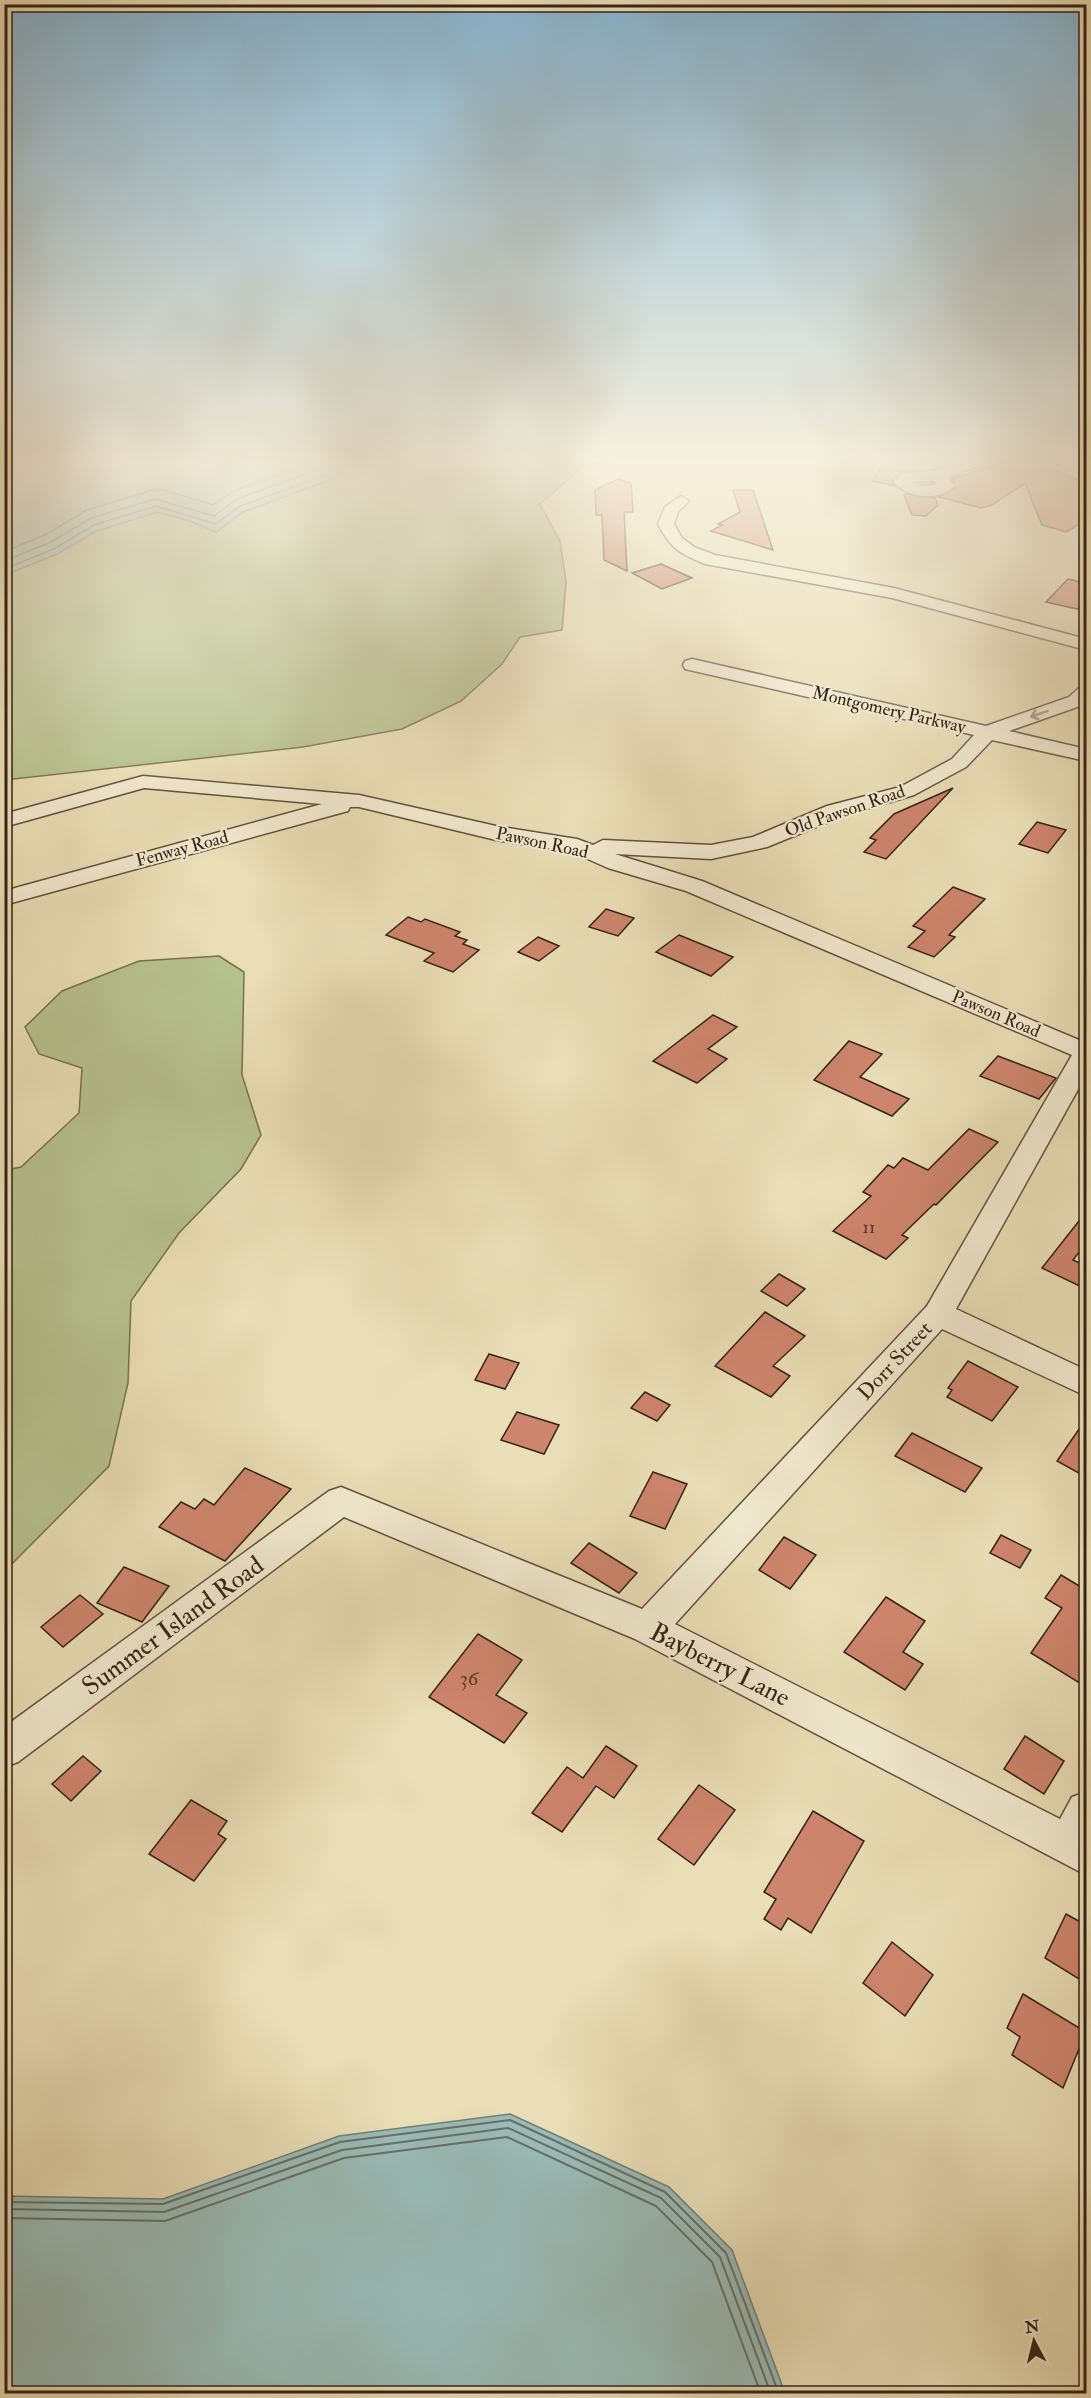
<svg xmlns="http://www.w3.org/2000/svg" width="1091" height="2398" font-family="'IM FELL Double Pica',serif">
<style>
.green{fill:#b6c18e;stroke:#767252;stroke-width:1.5}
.water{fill:#9abbb7;stroke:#727e77;stroke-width:1.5}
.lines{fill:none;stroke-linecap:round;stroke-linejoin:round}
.shore-far1{stroke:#686e67;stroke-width:1.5}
.shore{stroke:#686e67;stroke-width:2}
.building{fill:#ce856d;stroke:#352217;stroke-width:1.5}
.minor-casing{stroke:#62513f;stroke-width:3}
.minor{fill:#f1ead0;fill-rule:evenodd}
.oneway{stroke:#9c907d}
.labels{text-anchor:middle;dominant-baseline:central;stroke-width:4.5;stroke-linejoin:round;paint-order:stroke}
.far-street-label{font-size:18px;fill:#352217;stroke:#f1ead0}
.number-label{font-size:18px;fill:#5b3b2c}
.street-label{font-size:21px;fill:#352217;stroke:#f1ead0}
.near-number-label{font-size:21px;fill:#5b3b2c}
.near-street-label{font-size:26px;fill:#352217;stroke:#f1ead0}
</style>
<rect width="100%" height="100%" fill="#eadeb6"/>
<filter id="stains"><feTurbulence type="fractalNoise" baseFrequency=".00333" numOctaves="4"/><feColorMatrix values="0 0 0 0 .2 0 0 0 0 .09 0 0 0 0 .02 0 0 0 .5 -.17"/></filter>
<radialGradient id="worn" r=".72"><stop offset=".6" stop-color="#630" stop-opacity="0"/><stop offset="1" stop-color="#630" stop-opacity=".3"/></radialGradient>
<g class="green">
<path d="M 360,458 L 636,458 L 584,466 L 540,504 L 560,541 L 566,582 L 562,630 L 520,637 L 502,664 L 461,701 L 402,729 L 303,747 L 5,780 L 5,575 L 57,554 L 96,531 L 158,512 L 190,521 L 216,532 L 243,512 L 329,480 Z"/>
<path d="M 219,956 L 244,972 L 242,1075 L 261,1135 L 241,1169 L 179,1233 L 131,1301 L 128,1383 L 109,1466 L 5,1571 L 5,1170 L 21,1167 L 79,1113 L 82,1068 L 39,1054 L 25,1027 L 62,991 L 139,961 Z"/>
</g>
<g class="water">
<path d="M 5,458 L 360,458 L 329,480 L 243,512 L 216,532 L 190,521 L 158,512 L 96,531 L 57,554 L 5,575 Z"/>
<path d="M 510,2114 L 669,2187 L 732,2250 L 785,2393 L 5,2393 L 5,2196 L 163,2199 L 339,2136 Z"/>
</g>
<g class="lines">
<g class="shore-far1">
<path d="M 4,552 L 47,534 L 87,510 L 152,490 L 164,490 L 213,505 L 234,491 L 321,458"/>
<path d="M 4,561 L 51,542 L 91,518 L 155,499 L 214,516 L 237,499 L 322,468 L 337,458"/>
<path d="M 4,569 L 54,549 L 94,525 L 156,506 L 216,524 L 240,506 L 326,475 L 350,458"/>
</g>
<g class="shore">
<path d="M 4,2202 L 163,2204 L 340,2142 L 510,2120 L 665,2192 L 726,2253 L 779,2394"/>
<path d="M 4,2209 L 164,2212 L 342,2150 L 508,2128 L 661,2198 L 720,2257 L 771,2394"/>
<path d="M 4,2218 L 165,2221 L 344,2158 L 507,2137 L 656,2206 L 712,2262 L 761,2394"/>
</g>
</g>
<g class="building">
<path d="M 886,458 L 922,458 L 915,470 L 901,471 L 892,480 L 895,486 L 873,481 Z"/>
<path d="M 1015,458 L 1027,458 L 1086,483 L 1086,520 L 1066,532 L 1042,525 L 1025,483 L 992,505 L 981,508 L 939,497 L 955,488 L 952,479 Z"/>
<path d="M 618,479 L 631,483 L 633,512 L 624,512 L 627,571 L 604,560 L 602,515 L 596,515 L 595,490 Z"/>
<path d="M 733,490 L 753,490 L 773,550 L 711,531 L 722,525 L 718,524 L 740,512 Z"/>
<path d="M 907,494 L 935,498 L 938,505 L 926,516 L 912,515 L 904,495 Z"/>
<path d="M 661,564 L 692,578 L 662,589 L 632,573 Z"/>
<path d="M 1068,579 L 1086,583 L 1086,611 L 1046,602 Z"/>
<path d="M 953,788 L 886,859 L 864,852 L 876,840 L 870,838 L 894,814 Z"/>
<path d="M 1037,822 L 1066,830 L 1048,853 L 1019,844 Z"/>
<path d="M 953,887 L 985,899 L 949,935 L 955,937 L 934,957 L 908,947 L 925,931 L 913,926 Z"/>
<path d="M 606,909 L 634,918 L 618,936 L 589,927 Z"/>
<path d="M 408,917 L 421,922 L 425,919 L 460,932 L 455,936 L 467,940 L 463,944 L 479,950 L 453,972 L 424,961 L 434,953 L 386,935 Z"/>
<path d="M 679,935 L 733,957 L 711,976 L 656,952 Z"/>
<path d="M 538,937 L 559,946 L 539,961 L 518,952 Z"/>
<path d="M 713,1015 L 737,1027 L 708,1049 L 727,1059 L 697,1083 L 653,1061 Z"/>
<path d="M 849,1041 L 882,1054 L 860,1077 L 909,1099 L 892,1116 L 814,1080 Z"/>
<path d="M 998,1056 L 1056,1078 L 1039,1099 L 980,1076 Z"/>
<path d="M 969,1129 L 998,1142 L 936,1205 L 934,1204 L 902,1235 L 908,1238 L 886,1259 L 833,1231 L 871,1196 L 863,1192 L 888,1165 L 894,1168 L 903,1158 L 928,1170 Z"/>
<path d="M 1086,1212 L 1086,1243 L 1073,1260 L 1086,1266 L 1086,1289 L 1042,1268 Z"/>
<path d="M 779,1274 L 805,1289 L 787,1306 L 761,1291 Z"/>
<path d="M 765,1312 L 805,1336 L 773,1366 L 790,1376 L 771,1397 L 715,1366 Z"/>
<path d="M 489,1354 L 519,1363 L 505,1389 L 475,1380 Z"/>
<path d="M 968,1361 L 1018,1387 L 992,1421 L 947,1397 L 952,1390 L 948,1388 Z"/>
<path d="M 645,1392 L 670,1405 L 657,1421 L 631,1408 Z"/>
<path d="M 517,1412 L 559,1425 L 544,1454 L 501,1440 Z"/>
<path d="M 1086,1419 L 1086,1477 L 1057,1461 Z"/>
<path d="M 912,1433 L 982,1468 L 965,1492 L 895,1456 Z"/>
<path d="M 245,1468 L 291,1489 L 225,1561 L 159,1527 L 181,1502 L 195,1509 L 204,1499 L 214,1505 Z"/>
<path d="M 653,1472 L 687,1484 L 665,1529 L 630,1516 Z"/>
<path d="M 1001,1535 L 1031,1550 L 1020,1568 L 990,1553 Z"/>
<path d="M 784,1537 L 816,1555 L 790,1589 L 759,1570 Z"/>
<path d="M 589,1543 L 637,1573 L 619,1593 L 571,1563 Z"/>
<path d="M 124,1567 L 169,1586 L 142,1622 L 97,1603 Z"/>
<path d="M 1061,1575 L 1086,1590 L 1086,1687 L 1031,1653 L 1062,1608 L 1045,1598 Z"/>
<path d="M 80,1595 L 103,1614 L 63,1647 L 41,1627 Z"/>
<path d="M 886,1597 L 925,1621 L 903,1652 L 923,1664 L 905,1690 L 844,1652 Z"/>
<path d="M 478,1634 L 522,1660 L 496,1695 L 527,1713 L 504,1743 L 429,1697 Z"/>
<path d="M 1025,1736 L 1064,1761 L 1044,1794 L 1004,1769 Z"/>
<path d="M 606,1746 L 637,1766 L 614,1798 L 596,1786 L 562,1832 L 532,1813 L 567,1767 L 583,1778 Z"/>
<path d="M 83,1756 L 101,1771 L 71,1801 L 52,1784 Z"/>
<path d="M 699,1785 L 735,1810 L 694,1865 L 658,1839 Z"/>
<path d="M 191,1800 L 227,1821 L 218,1834 L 226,1839 L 194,1881 L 149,1854 Z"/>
<path d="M 813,1811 L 864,1841 L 811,1933 L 788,1918 L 781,1930 L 764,1919 L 776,1899 L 764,1892 Z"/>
<path d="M 1066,1914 L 1086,1925 L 1086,1963 L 1079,1979 L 1045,1958 Z"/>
<path d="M 892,1942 L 933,1975 L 905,2016 L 863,1983 Z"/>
<path d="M 1023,1994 L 1086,2032 L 1063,2088 L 1012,2055 L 1020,2037 L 1007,2028 Z"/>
</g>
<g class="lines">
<g class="minor-casing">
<g id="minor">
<path d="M 972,458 L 994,458 L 991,461 L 948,477 L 954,486 C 940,502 907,498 894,482 L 903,473 L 934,471 ZM 933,481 L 938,484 L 923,486 L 911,482 Z"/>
<path d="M 1077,458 L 1086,458 L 1086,462 L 1080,461 Z"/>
<path d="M 681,496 L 689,501 L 678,512 L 674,524 L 682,538 L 694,547 L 715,555 L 894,588 L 1086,639 L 1086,650 L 892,598 L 705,564 C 679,553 671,549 658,524 L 665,507 Z"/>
<path d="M 692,659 L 986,726 L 1069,697 L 1079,688 L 1086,686 L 1086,702 L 1083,705 L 1009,731 L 1086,749 L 1086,761 L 992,740 L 966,767 L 914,795 L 843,816 L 767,847 L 711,859 L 615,854 L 702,881 L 1086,1043 L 1086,1075 L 956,1309 L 1086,1370 L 1086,1396 L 942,1329 L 675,1624 L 1060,1819 L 1072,1797 L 1086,1792 L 1086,1875 L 635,1639 L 344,1517 L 18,1762 L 4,1767 L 4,1727 L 329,1491 L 341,1487 L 642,1609 L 927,1306 L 1072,1055 L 686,891 L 608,868 L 572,852 L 496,840 L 359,807 L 350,807 L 348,811 L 4,905 L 4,891 L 322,804 L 144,788 L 4,827 L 4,814 L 143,776 L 359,795 L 496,826 L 577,839 L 593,845 L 603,840 L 711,845 L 753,837 L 827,806 L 900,787 L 952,759 L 974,735 L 685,669 L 683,665 L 685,661 Z"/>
</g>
</g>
<use href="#minor" class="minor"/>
</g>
<defs><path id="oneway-shaft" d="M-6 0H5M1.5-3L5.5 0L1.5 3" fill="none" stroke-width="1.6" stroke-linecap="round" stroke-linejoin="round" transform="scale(1.5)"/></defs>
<use class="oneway" href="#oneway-shaft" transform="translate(1039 714) rotate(161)"/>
<linearGradient id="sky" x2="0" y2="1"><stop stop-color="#89b7d4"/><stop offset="0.58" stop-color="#f6f0de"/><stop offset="1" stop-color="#f6f0de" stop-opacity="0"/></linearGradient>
<rect width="1091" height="794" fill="url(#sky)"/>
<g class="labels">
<g class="far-street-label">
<text transform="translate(889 710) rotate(13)">Montgomery Parkway</text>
<text transform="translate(845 811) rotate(-19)">Old Pawson Road</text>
<text transform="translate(542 843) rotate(12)">Pawson Road</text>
<text transform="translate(182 849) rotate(-15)">Fenway Road</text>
<text transform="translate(996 1014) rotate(23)">Pawson Road</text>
</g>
<g class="number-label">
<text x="869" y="1227">11</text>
</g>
<g class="street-label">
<text transform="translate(895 1361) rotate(-47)">Dorr Street</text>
</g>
<g class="near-number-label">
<text x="469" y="1678">36</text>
</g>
<g class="near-street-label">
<text transform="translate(173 1626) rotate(-36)">Summer Island Road</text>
<text transform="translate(720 1665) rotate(27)">Bayberry Lane</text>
</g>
</g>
<rect width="1091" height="2398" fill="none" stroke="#eadeb6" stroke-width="24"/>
<rect x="6" y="6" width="1079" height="2386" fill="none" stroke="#352217" stroke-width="3"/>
<rect x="12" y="12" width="1067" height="2374" fill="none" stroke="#352217" stroke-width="1.5"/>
<g transform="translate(1034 2341) rotate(353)" stroke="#f1ead0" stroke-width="4.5" paint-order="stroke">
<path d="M0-4.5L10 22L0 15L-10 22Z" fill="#352217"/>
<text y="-9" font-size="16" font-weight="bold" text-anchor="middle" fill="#352217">N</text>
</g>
<rect width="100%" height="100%" filter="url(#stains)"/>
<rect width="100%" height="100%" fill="url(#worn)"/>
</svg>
